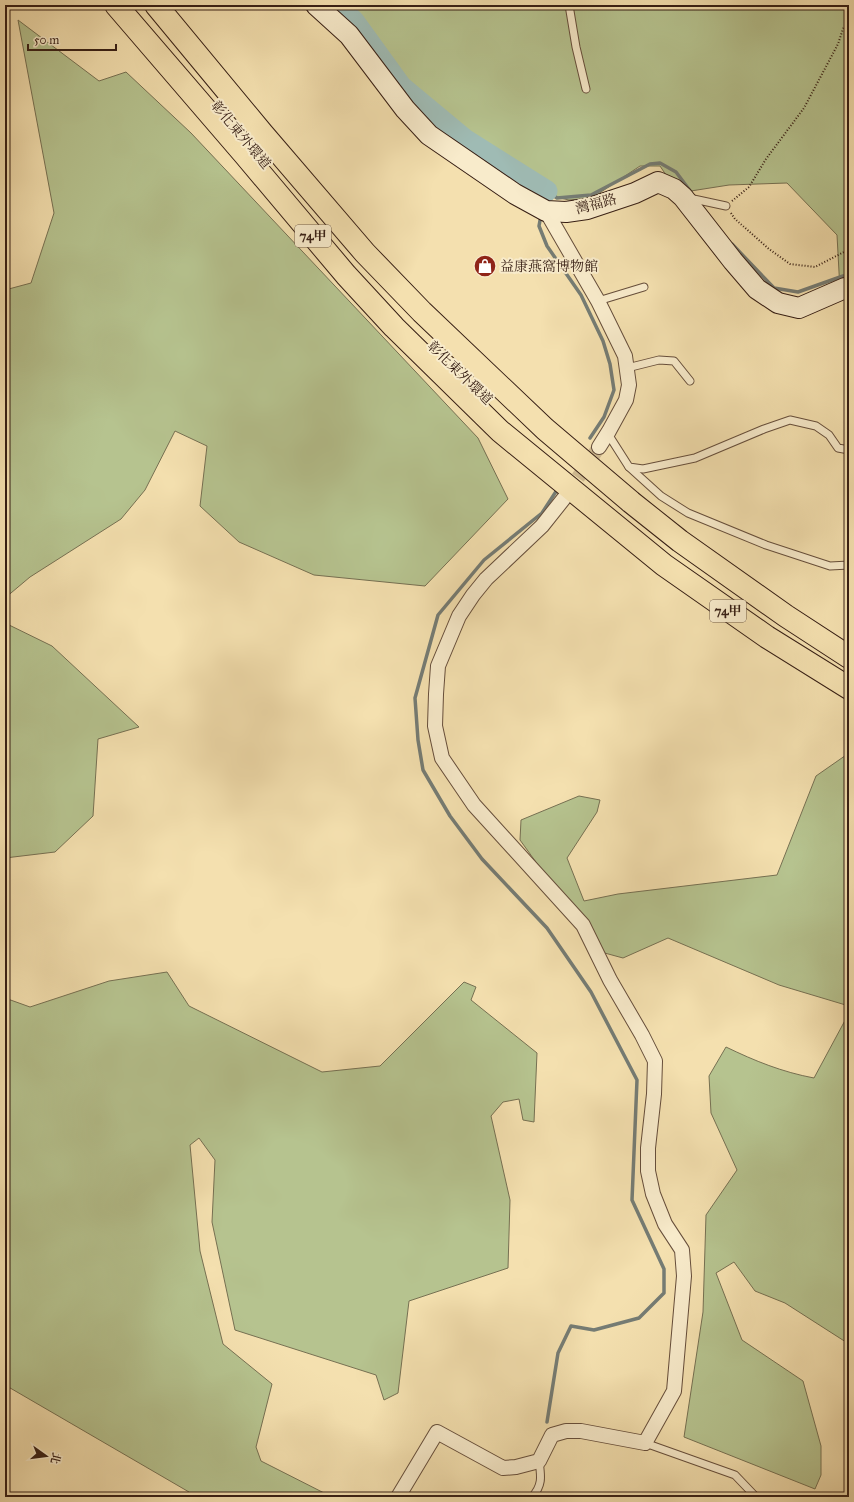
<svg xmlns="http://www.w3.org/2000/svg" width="854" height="1502" font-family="'IM FELL Great Primer','Noto Serif TC',serif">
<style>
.green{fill:#b6c38f;stroke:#767052}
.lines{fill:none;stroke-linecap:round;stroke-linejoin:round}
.stream{stroke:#757c74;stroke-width:3.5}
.river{stroke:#9fbbb4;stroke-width:21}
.street-tunnel{stroke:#ceb990;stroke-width:14;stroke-dasharray:14 7;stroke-linecap:butt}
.lane-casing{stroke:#664e3b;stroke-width:9}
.street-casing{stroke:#664e3b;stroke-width:16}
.secondary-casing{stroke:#361e14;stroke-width:22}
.primary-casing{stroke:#361e14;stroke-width:24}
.path{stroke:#361e14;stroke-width:2;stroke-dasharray:1 2;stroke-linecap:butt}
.lane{stroke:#f8ebcb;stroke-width:7}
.street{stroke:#f8ebcb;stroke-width:14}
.secondary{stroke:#f8ebcb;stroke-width:20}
.primary{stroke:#f4e0af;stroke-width:22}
.labels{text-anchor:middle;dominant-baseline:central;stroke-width:4;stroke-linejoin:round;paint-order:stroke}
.shield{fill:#f8ebcb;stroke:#705c4b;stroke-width:1}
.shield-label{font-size:13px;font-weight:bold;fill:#361e14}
.street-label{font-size:14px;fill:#361e14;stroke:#f8ebcb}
.poi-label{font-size:14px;fill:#361e14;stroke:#f8ebcb;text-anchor:start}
</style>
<rect width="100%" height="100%" fill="#f4e0af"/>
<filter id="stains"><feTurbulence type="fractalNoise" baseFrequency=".005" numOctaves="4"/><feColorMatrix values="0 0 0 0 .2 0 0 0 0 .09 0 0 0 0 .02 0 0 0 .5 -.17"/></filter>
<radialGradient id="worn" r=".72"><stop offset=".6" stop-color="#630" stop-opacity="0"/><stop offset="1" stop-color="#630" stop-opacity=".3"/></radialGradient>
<g class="green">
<path d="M 333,5 L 849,5 L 849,290 L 840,290 L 837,235 L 787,183 L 729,185 L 678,193 L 660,166 L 640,166 L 592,198 L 569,200 L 542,194 L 445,137 L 422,118 L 395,75 L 358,24 Z"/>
<path d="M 18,20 L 99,81 L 126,72 L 191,133 L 478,438 L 508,499 L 425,586 L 314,575 L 239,542 L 200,506 L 207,446 L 175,431 L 145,490 L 121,519 L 30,577 L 5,598 L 5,290 L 31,283 L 54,213 Z"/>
<path d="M 5,623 L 52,646 L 139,727 L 98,739 L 93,816 L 55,852 L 5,858 Z"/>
<path d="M 849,753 L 849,1006 L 779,985 L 668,938 L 623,958 L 601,952 L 520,840 L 521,820 L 579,796 L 600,800 L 597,812 L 567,858 L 584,901 L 618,894 L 777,875 L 816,776 Z"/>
<path d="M 167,972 L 189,1006 L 322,1072 L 380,1066 L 464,982 L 476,987 L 471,1000 L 537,1053 L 534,1122 L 523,1120 L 519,1099 L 503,1102 L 491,1116 L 510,1200 L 508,1268 L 409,1301 L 398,1393 L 384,1400 L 376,1375 L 235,1330 L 212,1222 L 215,1160 L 199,1138 L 190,1145 L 200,1251 L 223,1344 L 272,1384 L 256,1447 L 261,1461 L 332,1497 L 189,1497 L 189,1492 L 5,1385 L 5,998 L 30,1007 L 109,981 Z"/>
<path d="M 849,1013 L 849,1344 L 785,1303 L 755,1291 L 734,1262 L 716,1273 L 742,1340 L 803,1381 L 821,1446 L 821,1475 L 815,1489 L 684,1437 L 703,1312 L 706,1215 L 737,1170 L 711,1113 L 709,1076 L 726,1047 C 755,1061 782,1072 814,1078 Z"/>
</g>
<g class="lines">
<g class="stream">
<path d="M 544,203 L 547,191 L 557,198 L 591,195 L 650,164 L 660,163 L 676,172 L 691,192"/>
<path d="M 541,215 L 539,226 L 547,246 L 581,295 L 603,341 L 610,364 L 614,390 L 604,417 L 590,438"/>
<path d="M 732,244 L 774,288 L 798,292 L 843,276 L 849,276"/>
<path d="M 547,1422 L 558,1353 L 571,1326 L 594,1330 L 639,1318 L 664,1293 L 664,1269 L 632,1200 L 637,1080 L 591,992 L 547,928 L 482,859 L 450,816 L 423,770 L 418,740 L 415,698 L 438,615 L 484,560 L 542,513 L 557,490"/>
</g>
<path class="river" d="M 337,5 L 354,21 L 401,86 L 466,140 L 547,191"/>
<path class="street-tunnel" d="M 566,495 L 599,447"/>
<g class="lane-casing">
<g id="lane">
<path d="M 569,5 L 576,47 L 586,89"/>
<path d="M 689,198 L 726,206"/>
<path d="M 598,301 L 644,287"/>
<path d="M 627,368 L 659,360 L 674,361 L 690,381"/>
<path d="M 608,434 L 629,467 L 643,469 L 695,458 L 764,429 L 790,420 L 816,426 L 829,435 L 838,448 L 849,450"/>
<path d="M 629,467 L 661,496 L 688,513 L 766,545 L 830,566 L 849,565"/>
<path d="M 645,1443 L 735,1475 L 756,1497"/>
<path d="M 532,1497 C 543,1485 541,1476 539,1461"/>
</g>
</g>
<g class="street-casing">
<g id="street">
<path d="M 546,211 L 598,301 L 625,356 L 629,385 L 626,400 L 609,431 L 599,447"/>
<path d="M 398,1497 L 437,1432 L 503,1468 L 516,1467 L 539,1461 L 552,1435 L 566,1431 L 581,1431 L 645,1443 L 674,1391 L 684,1276 L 682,1250 L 665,1224 L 653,1194 L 648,1171 L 648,1148 L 654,1094 L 655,1061 L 642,1035 L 610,980 L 583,925 L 474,805 L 442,758 L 435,726 L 436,694 L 438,666 L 459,616 L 473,595 L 486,579 L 542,526 L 565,497"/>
</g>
</g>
<g class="secondary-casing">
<path id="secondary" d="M 316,5 L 349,35 L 405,109 L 429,135 L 515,194 L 546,211 L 566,212 L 587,209 L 635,193 L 658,182 L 674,189 L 683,197 L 733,261 L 757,289 L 778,303 L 799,308 L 845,288 L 849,288"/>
</g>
<g class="primary-casing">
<g id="primary">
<path d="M 116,5 L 245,155 L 346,275 L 394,327 L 500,431 L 664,565 L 767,637 L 849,688"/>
<path d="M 156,5 L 262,133 L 365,253 L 422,312 L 545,429 L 631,502 L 680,541 L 786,616 L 849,657"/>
</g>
</g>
<g class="path">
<path d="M 732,201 L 749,187 L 766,159 L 804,108 L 838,44 L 844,26 L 849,25"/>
<path d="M 731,213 L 735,219 L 769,249 L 790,264 L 815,267 L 844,252"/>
</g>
<use href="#lane" class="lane"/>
<use href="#street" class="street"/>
<use href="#secondary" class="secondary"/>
<use href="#primary" class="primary"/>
</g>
<defs>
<g id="shop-disc" transform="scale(1.15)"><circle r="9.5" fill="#8f2418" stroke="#f8ebcb"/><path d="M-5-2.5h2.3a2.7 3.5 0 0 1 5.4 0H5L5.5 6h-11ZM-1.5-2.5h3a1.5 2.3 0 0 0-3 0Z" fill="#fff"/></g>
</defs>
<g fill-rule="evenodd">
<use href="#shop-disc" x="485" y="266"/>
</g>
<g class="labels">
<g class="shield">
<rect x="295" y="225" width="36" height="22" rx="3"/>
<rect x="710" y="600" width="36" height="22" rx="3"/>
</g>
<g class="shield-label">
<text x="313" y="236">74甲</text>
<text x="728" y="611">74甲</text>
</g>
<g class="street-label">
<text transform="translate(241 135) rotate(50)">彰化東外環道</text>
<text transform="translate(596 204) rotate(-15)">灣福路</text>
<text transform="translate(460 373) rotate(44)">彰化東外環道</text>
</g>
<g class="poi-label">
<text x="500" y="266">益康燕窩博物館</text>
</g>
</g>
<rect width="854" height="1502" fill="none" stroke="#f4e0af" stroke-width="20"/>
<rect x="6" y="6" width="842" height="1490" fill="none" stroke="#361e14" stroke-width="2"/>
<rect x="10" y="10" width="834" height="1482" fill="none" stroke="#361e14"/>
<g transform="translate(46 1456) rotate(104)" stroke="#f8ebcb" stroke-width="3" paint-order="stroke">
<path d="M0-3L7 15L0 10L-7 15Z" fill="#361e14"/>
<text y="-6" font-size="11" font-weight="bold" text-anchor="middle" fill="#361e14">北</text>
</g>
<path d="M28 44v6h88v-6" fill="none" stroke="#361e14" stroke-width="2"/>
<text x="34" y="44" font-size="12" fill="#361e14" stroke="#f8ebcb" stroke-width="3" paint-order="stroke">50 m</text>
<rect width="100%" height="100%" filter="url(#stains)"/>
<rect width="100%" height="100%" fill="url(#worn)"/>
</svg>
